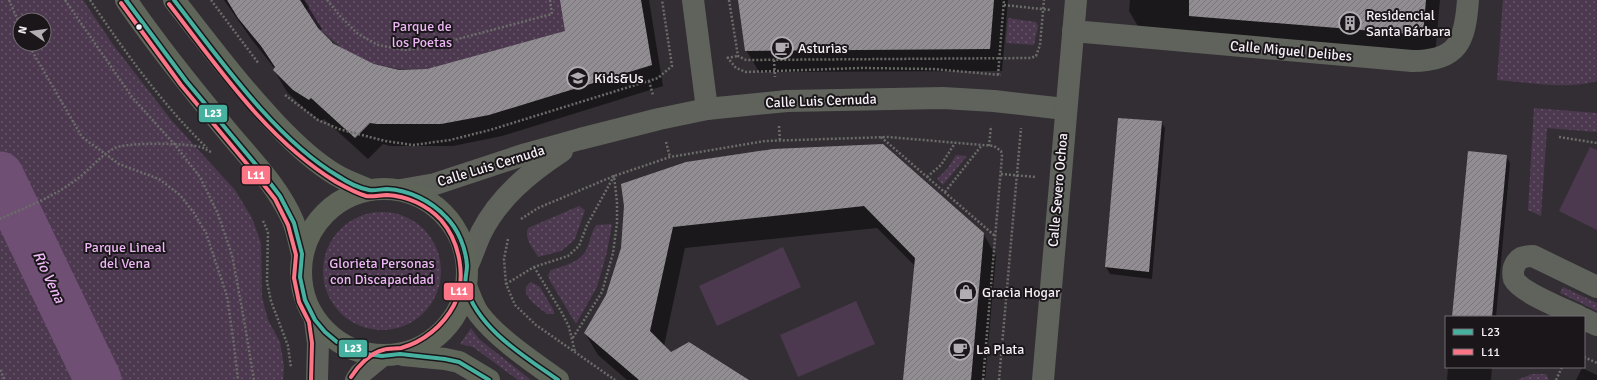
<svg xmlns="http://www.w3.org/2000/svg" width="1597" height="380" font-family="Signika,sans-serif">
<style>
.green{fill:url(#green-dots);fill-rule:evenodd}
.pitch{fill:#4c384f}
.shadow{fill:#0007}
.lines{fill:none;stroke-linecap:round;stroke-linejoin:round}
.river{stroke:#6f5074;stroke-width:47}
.building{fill:url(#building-hatch)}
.path{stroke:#6b6d69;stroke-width:2.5;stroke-dasharray:2 2;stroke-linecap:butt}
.street{stroke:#5f635b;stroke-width:22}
.secondary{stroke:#5f6659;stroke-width:22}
.bus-1-casing{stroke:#1a161a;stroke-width:7}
.bus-2-casing{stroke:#1a161a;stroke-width:7}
.bus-1{stroke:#47b1a0;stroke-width:4}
.bus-2{stroke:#fb7586;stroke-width:4}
.bus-dot{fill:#f6f0f7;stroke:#1a161a;stroke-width:1.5}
.labels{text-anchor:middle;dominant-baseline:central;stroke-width:4;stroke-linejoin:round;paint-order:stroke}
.poi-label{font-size:14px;fill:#f6f0f7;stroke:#1a161a;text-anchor:start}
.park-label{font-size:14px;fill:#edb6f4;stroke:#1a161a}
.street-label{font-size:14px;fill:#f6f0f7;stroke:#1a161a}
.water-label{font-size:15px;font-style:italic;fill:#f0b9f7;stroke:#1a161a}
.line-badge{stroke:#1a161a;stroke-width:1.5}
.badge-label{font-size:11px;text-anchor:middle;font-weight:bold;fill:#fff}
</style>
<defs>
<pattern id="green-dots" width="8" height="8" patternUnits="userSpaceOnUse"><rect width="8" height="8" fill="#4c384f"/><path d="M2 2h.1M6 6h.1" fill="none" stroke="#665569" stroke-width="1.8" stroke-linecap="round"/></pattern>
<pattern id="building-hatch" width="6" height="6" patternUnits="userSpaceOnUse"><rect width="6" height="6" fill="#918d92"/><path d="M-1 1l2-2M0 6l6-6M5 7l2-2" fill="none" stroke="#787579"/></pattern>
</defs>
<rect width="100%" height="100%" fill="#332e34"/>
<g class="green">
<path d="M 0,0 L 83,0 L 114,46 L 172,121 L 235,190 L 252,218 L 261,243 L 262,297 L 268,320 L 280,342 L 284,366 L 283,380 L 0,380 ZM 20,20 L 44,20 L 44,44 L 20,44 Z"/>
<path d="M 305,0 L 560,0 L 582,27 L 427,69 L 399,69 L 375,64 L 343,49 L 318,28 L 306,10 L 310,7 Z"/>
<path d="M 1503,0 L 1597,0 L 1597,81 C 1565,90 1530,82 1497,80 Z"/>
<path d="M 1008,18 L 1036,22 L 1038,26 L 1034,45 L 1006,43 Z"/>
<path d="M 1534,108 L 1597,113 L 1597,132 L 1547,128 L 1541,216 L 1528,210 Z"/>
<path d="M 956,155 L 967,156 L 943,185 L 937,179 L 948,168 Z"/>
<path d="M 579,206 L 585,210 L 575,239 L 571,243 L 561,251 L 538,257 C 533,248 524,239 528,228 Z"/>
<circle cx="382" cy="271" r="59"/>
<path d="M 612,224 L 607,252 L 597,287 L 576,324 L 550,281 L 548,275 L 551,270 C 564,266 577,263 585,252 C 589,246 591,233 596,225 Z"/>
<path d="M 531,282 L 540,287 L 554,311 L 554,314 L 547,314 C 539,307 515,293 531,282 Z"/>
<path d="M 1563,287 L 1597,303 L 1597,311 L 1560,293 Z"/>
<path d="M 471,328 L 479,339 L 531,380 L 518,380 L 473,347 L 460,344 Z"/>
<path d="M 1532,374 L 1546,374 L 1549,380 L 1517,380 Z"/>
</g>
<g class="pitch">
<path d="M 1590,147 L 1597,150 L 1597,230 L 1559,211 Z"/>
<path d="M 783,247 L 801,287 L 717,326 L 699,286 Z"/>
<path d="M 856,301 L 875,344 L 798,377 L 780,335 Z"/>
</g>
<g class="shadow">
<path d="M 224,0 L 304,0 L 322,29 L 320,31 L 333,45 L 373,65 L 398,71 L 427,70 L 566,32 L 561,0 L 649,0 L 663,86 L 502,136 L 453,146 L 390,146 L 383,144 L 368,159 L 324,119 L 321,121 L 307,111 L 287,92 L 274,70 L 275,69 L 252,40 Z"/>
<path d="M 739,0 L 1008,0 L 1002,71 L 759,72 L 746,50 Z"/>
<path d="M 1130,0 L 1440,0 L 1435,56 L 1142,33 L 1129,11 Z"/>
<path d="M 1119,120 L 1161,122 L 1165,128 L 1152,279 L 1110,274 L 1106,267 Z"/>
<path d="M 1506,156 L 1510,163 L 1496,317 L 1453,317 Z"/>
<path d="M 686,163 L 983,233 L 996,256 L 985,380 L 904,380 L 915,266 L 877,228 L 685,248 L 664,346 L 671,354 L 747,380 L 627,380 L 598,355 L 585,333 Z"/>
<path d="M 1448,367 L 1492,367 L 1491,380 L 1447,380 Z"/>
<path d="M 1582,368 L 1597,375 L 1597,380 L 1576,380 Z"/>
</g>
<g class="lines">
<path class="river" d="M 0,175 L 98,380"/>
</g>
<g class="building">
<path d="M 227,0 L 300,0 L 318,28 L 332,42 L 332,43 L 374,64 L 399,70 L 427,69 L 565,31 L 560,0 L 641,0 L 652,65 L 489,115 L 441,124 L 377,124 L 370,123 L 355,138 L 311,98 L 309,100 L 293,90 L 273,70 L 275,67 L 261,46 L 238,18 Z"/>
<path d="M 738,0 L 994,0 L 990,49 L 745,51 Z"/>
<path d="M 1189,0 L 1426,0 L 1423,35 L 1189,16 Z"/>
<path d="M 1118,118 L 1162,121 L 1149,272 L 1105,267 Z"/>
<path d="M 883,144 L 984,233 L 971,380 L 903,380 L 915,258 L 864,206 L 673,227 L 650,331 L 671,352 L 689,342 L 749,380 L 639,380 L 584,333 L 606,295 L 621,248 L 624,206 L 621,184 L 686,162 L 773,149 Z"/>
<path d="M 1468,151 L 1507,155 L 1492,317 L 1452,317 Z"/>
</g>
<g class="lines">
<g class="path">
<path d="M 9,0 L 20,25"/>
<path d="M 65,0 L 132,97 L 175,145 L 200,177 L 218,214 L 232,255 L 243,314 L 254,380"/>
<path d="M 90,0 C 125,52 162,104 207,148"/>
<path d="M 211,0 L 259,64"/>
<path d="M 327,0 L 340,16 L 358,34 L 378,45 L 404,50 L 428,47 L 552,14 L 550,0"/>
<path d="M 729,0 L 738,56 L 746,60 L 1031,58 L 1036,56 L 1040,45 L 1044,0"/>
<path d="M 1004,5 L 1051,10"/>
<path d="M 28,44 L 82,137 L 119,164 L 159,179 L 180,195 L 194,213 L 206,233 L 227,296 L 234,345 L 238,380"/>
<path d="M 727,57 L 736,68 L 746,72 L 861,68 L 933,69 L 1001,75"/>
<path d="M 727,58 L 738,56"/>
<path d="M 774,60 L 775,77"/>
<path d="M 998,75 L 1004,0"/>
<path d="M 649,81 L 653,95"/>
<path d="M 285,95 L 318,120 L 339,129 L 385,141 L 413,145 L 450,140 L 490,130 L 658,78 L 672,66 L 662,0"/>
<path d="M 779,126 L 780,141"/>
<path d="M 881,137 L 995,236"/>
<path d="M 1559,137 L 1597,143"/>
<path d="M 666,142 L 670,157"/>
<path d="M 989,146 L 991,126"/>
<path d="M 1001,174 L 1036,177"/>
<path d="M 927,177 L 941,165 L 955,143"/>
<path d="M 945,192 L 982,145"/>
<path d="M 0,219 C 24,208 51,198 73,182 C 88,172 99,156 115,148 C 126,142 188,143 200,147 C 204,148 207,150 211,152"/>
<path d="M 521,219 L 538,208 L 614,176 L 670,157 L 765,141 L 888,137 L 994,146 L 1001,151 L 1002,156 L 983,380"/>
<path d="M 263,221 L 268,232 L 267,282 L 271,301 L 288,346 L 291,368"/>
<path d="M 508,239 L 504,259 L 506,284 L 515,305 L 536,325 L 615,380"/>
<path d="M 534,267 L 562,313 L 569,327 L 575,352"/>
<path d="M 506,284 L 534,267 L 568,256 L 579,246 L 587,225 L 614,176 L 617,202 L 617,223 L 613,253 L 602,292 L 572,339"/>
<path d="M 1584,357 L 1597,363"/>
<path d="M 0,370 L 5,380"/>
<path d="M 999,380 L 1021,128"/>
<path d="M 1556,380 L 1562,367"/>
</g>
<g class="street">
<path d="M 693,0 L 707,109"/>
<path d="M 1073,31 L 1412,61 C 1458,61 1465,42 1468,0"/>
<path d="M 401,190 L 435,184 L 526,154 L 580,139 L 659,119 L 707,109 L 787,101 L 943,98 L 994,101 L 1065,109"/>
<path d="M 467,267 C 472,256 476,244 481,233 C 499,197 530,172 562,151"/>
<path d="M 1580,317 C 1566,310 1520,292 1514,279 C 1513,276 1513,270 1514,267 C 1518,257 1524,256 1533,256 L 1597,287"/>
<path d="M 1584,319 L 1597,325"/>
<path d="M 315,320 L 318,343 L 317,380"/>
<path d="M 356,380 L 360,374 L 382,356"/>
<path d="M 1043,380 L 1076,0"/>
</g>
<g class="secondary">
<path d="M 126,0 C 156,44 189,85 223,126 C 248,157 277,184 293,221 C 297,231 299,243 302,254"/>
<path d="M 174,0 C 207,42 239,85 276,124 C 294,143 314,162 336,175 C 346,181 358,185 369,190"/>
<circle cx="384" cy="272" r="83"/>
<path d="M 466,286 C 470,295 473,306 479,314 C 497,338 533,362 558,380"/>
<path d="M 403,355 L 445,359 L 459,362 L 489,380"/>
</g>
<g class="bus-1-casing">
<g id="bus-1">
<path d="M 126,0 L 186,81 L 257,166 L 280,196 L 294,223 L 302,254 L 300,277 L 305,300 L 315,320 L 325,332 L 337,342 L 366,354 L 382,356 L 400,354 L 445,359 L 459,362 L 489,380"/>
<path d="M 174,0 C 219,58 275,139 338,176 C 347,182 358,188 369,190 C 375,191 381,189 387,189 C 409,190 431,201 446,217 C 458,229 466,248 467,266 C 467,273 464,280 466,287 C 478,329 524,356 558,380"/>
</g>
</g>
<g class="bus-2-casing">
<g id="bus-2">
<path d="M 121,3 L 181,85 L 252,170 L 275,199 L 288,225 L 296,255 L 294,278 L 299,302 L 309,322 L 312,343 L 311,380"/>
<path d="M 169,4 C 218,67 266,139 336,182 C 345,187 356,193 366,196 C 373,197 380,195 387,195 C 407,196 427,205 441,220 C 460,242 467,279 454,305 C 443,326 423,342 401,348 C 395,349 389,348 383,350 C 370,353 358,366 351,377"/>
</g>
</g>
<use href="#bus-1" class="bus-1"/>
<use href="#bus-2" class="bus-2"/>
</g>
<defs>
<g id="building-ring" transform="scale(1.15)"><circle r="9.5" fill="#1a161a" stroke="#b2acb3" stroke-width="1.5"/><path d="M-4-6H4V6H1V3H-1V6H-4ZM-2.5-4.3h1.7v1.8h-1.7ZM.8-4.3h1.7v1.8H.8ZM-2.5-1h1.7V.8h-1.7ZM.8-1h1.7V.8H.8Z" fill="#b2acb3"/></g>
<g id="cafe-ring" transform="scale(1.15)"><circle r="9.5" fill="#1a161a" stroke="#b2acb3" stroke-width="1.5"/><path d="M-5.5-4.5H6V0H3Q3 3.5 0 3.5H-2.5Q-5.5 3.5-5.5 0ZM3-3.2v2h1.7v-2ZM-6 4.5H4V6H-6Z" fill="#b2acb3"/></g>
<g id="school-ring" transform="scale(1.15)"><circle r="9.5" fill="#1a161a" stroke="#b2acb3" stroke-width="1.5"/><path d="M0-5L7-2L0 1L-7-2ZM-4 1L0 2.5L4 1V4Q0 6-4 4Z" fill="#b2acb3"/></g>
<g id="shop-ring" transform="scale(1.15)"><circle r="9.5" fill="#1a161a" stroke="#b2acb3" stroke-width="1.5"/><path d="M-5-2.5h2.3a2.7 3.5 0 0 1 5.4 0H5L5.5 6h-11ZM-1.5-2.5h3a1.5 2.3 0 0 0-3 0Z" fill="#b2acb3"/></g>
</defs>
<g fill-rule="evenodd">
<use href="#building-ring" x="1350" y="23"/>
<use href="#cafe-ring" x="782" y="48"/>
<use href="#school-ring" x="578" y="78"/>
<use href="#shop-ring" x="966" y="292"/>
<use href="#cafe-ring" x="960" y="349"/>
</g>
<circle class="bus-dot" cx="139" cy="27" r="3.5"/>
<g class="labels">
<g class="poi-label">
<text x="1366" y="15">Residencial<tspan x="1366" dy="16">Santa Bárbara</tspan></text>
<text x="798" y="48">Asturias</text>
<text x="594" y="78">Kids&amp;Us</text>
<text x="982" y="292">Gracia Hogar</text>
<text x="976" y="349">La Plata</text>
</g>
<g class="park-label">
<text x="422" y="26">Parque de<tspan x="422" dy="16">los Poetas</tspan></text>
<text x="125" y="247">Parque Lineal<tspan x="125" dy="16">del Vena</tspan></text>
<text x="382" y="263">Glorieta Personas<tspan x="382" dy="16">con Discapacidad</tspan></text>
</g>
<g class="street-label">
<text transform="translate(1291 51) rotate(5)">Calle Miguel Delibes</text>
<text transform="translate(821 101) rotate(-2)">Calle Luis Cernuda</text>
<text transform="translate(491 166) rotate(-17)">Calle Luis Cernuda</text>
<text transform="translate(1058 190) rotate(-85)">Calle Severo Ochoa</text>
</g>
<g class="water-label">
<text transform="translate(49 277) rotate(65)">Río Vena</text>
</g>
</g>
<g class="line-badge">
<rect x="198" y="104" width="30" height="19" rx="4" fill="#47b1a0"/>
<rect x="241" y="165" width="30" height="20" rx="4" fill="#fb7586"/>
<rect x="443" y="282" width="31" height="19" rx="4" fill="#fb7586"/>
<rect x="338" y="339" width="30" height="19" rx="4" fill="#47b1a0"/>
</g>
<g class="badge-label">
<text x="213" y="117">L23</text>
<text x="256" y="179">L11</text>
<text x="459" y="295">L11</text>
<text x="353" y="352">L23</text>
</g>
<rect x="1445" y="316" width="140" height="52" fill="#1a161a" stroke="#726d72"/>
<rect x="1453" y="329" width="20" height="6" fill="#47b1a0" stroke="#726d72"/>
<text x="1481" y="336" font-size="12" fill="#f6f0f7">L23</text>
<rect x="1453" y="349" width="20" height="6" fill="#fb7586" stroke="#726d72"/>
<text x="1481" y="356" font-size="12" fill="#f6f0f7">L11</text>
<g transform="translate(32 32) rotate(283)"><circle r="19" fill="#1a161a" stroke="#726d72"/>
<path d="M0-3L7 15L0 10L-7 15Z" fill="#b2acb3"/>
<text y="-6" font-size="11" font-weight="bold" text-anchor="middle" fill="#f6f0f7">N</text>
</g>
</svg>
